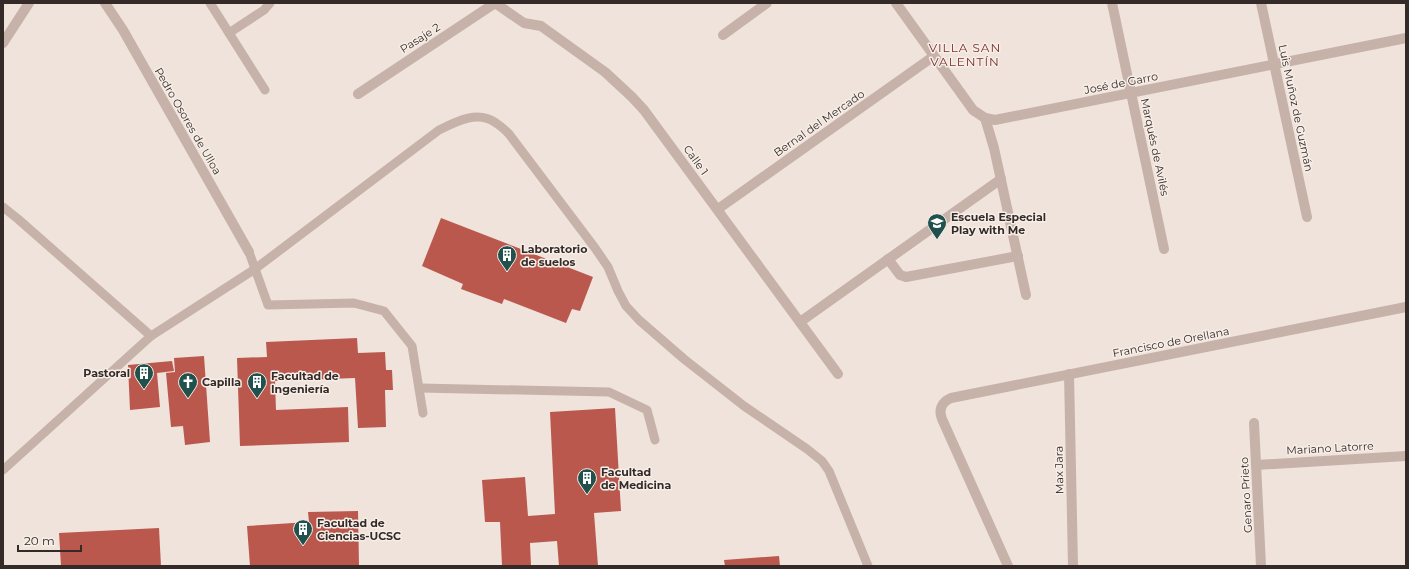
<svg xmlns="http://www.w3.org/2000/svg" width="1409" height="569" font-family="Montserrat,sans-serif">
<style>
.building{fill:#bb584e}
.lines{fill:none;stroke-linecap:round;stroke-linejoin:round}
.service{stroke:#c6b2a9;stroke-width:9}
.minor{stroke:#c6b2a9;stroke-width:10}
.labels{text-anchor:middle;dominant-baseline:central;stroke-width:3;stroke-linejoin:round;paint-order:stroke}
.street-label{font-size:11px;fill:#342a28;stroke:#f7eee7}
.poi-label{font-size:11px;font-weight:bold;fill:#342a28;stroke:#f7eee7;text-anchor:start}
.neighbourhood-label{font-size:12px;letter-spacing:1px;fill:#7b2f28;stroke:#f7eee7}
</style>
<rect width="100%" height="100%" fill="#efe3dc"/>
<g class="building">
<path d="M 441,218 L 593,277 L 580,311 L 572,309 L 566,323 L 504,299 L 502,304 L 461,289 L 463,284 L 422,266 Z"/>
<path d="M 357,338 L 358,353 L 385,352 L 386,370 L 392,370 L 393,390 L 385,390 L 386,427 L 358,428 L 355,378 L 275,381 L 276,410 L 348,407 L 349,442 L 240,446 L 237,358 L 267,357 L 266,342 Z"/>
<path d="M 204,356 L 210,442 L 185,445 L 183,426 L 171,427 L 166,373 L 175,372 L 174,358 Z"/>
<path d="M 172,361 L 174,371 L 157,373 L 160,407 L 130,410 L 128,365 Z"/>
<path d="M 615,408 L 621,511 L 594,513 L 598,566 L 559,566 L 557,541 L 530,543 L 531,566 L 502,566 L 500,522 L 485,522 L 482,480 L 525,477 L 528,516 L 555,514 L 550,412 Z"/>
<path d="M 358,511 L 359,566 L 250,566 L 247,526 L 309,522 L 308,512 Z"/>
<path d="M 159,528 L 161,566 L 61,566 L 59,533 Z"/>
<path d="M 779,556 L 780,566 L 725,566 L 724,560 Z"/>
</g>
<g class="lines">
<g class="service">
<path d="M 210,3 L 265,90"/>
<path d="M 229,33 L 264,10 L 270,3"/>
<path d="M 3,207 L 18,219 L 151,336"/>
<path d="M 249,252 L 268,305 L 354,303 L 384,311 L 412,346 L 423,413"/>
<path d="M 420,388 L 609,392 L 647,410 L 655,440"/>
<path d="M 3,470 L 151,336 L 255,269 L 439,130 C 457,121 478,110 496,123 C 501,126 505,130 509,134 L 595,248 L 608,267 L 618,291 L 626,306 L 639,320 L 684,359 L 744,406 L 807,449 L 822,461 L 829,471 L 868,566"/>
</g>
<g class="minor">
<path d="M 105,3 L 123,30 L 249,252"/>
<path d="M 896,3 L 973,110 L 985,118 L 995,120 L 1406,38"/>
<path d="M 1112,3 L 1164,249"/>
<path d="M 1261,3 L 1307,217"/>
<path d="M 723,35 L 767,3"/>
<path d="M 3,43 L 29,3"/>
<path d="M 358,94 L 495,3 L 524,23 L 541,26 L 605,72 L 632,97 L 644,110 L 838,374"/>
<path d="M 985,118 L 994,148 L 1026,295"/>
<path d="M 718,209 L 934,56"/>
<path d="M 888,259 L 900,275 L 906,277 L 1018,256"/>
<path d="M 800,322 L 1001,179"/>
<path d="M 1069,374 L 1073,566"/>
<path d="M 1254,423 L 1261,566"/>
<path d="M 1256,465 L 1406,456"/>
<path d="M 1008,566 L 942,419 C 938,409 942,402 951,398 L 1406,307"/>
</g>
</g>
<defs>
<g id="school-pin" transform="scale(1)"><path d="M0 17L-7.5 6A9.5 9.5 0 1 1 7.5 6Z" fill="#21514d" stroke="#f7eee7"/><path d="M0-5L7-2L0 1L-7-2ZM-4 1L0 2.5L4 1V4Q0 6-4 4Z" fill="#fff"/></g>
<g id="building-pin" transform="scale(1)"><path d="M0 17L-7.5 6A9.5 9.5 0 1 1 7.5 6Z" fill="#21514d" stroke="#f7eee7"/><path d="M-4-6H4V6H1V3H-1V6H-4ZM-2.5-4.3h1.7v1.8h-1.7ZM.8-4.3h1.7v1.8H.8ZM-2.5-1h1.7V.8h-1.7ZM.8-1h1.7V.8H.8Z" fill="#fff"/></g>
<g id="church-pin" transform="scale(1)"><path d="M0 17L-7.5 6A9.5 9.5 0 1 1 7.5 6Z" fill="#21514d" stroke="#f7eee7"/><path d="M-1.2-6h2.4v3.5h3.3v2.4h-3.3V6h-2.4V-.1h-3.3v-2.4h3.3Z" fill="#fff"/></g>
</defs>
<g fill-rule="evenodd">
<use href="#school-pin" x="937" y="223"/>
<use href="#building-pin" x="507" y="255"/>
<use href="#building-pin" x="144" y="373"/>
<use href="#church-pin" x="188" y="382"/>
<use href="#building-pin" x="257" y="382"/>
<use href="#building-pin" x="587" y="478"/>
<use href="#building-pin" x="303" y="529"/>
</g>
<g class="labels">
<g class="street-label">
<text transform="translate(420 38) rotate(-33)">Pasaje 2</text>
<text transform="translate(1121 83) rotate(-11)">José de Garro</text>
<text transform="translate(1296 108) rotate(78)">Luis Muñoz de Guzmán</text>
<text transform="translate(188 121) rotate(60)">Pedro Osores de Ulloa</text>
<text transform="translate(819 123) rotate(-35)">Bernal del Mercado</text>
<text transform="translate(1155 147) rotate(78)">Marqués de Avilés</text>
<text transform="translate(696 160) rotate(54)">Calle 1</text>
<text transform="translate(1171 342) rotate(-11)">Francisco de Orellana</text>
<text transform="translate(1330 448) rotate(-3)">Mariano Latorre</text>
<text transform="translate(1059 470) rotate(-91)">Max Jara</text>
<text transform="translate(1246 495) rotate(-93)">Genaro Prieto</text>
</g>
<g class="poi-label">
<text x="951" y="217">Escuela Especial<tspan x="951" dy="13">Play with Me</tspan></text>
<text x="521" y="249">Laboratorio<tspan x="521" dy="13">de suelos</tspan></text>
<text x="130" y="373" text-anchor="end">Pastoral</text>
<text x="271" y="376">Facultad de<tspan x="271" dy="13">Ingeniería</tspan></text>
<text x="202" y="382">Capilla</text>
<text x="601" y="472">Facultad<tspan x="601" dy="13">de Medicina</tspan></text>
<text x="317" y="523">Facultad de<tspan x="317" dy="13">Ciencias-UCSC</tspan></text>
</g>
<g class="neighbourhood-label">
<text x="965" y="47">VILLA SAN<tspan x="965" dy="14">VALENTÍN</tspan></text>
</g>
</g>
<rect width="1409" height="569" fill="none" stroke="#342a28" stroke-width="8"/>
<path d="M18 545v6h63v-6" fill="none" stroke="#342a28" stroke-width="2"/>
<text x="24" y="545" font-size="12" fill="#342a28" stroke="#f7eee7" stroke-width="3" paint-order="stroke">20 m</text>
</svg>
